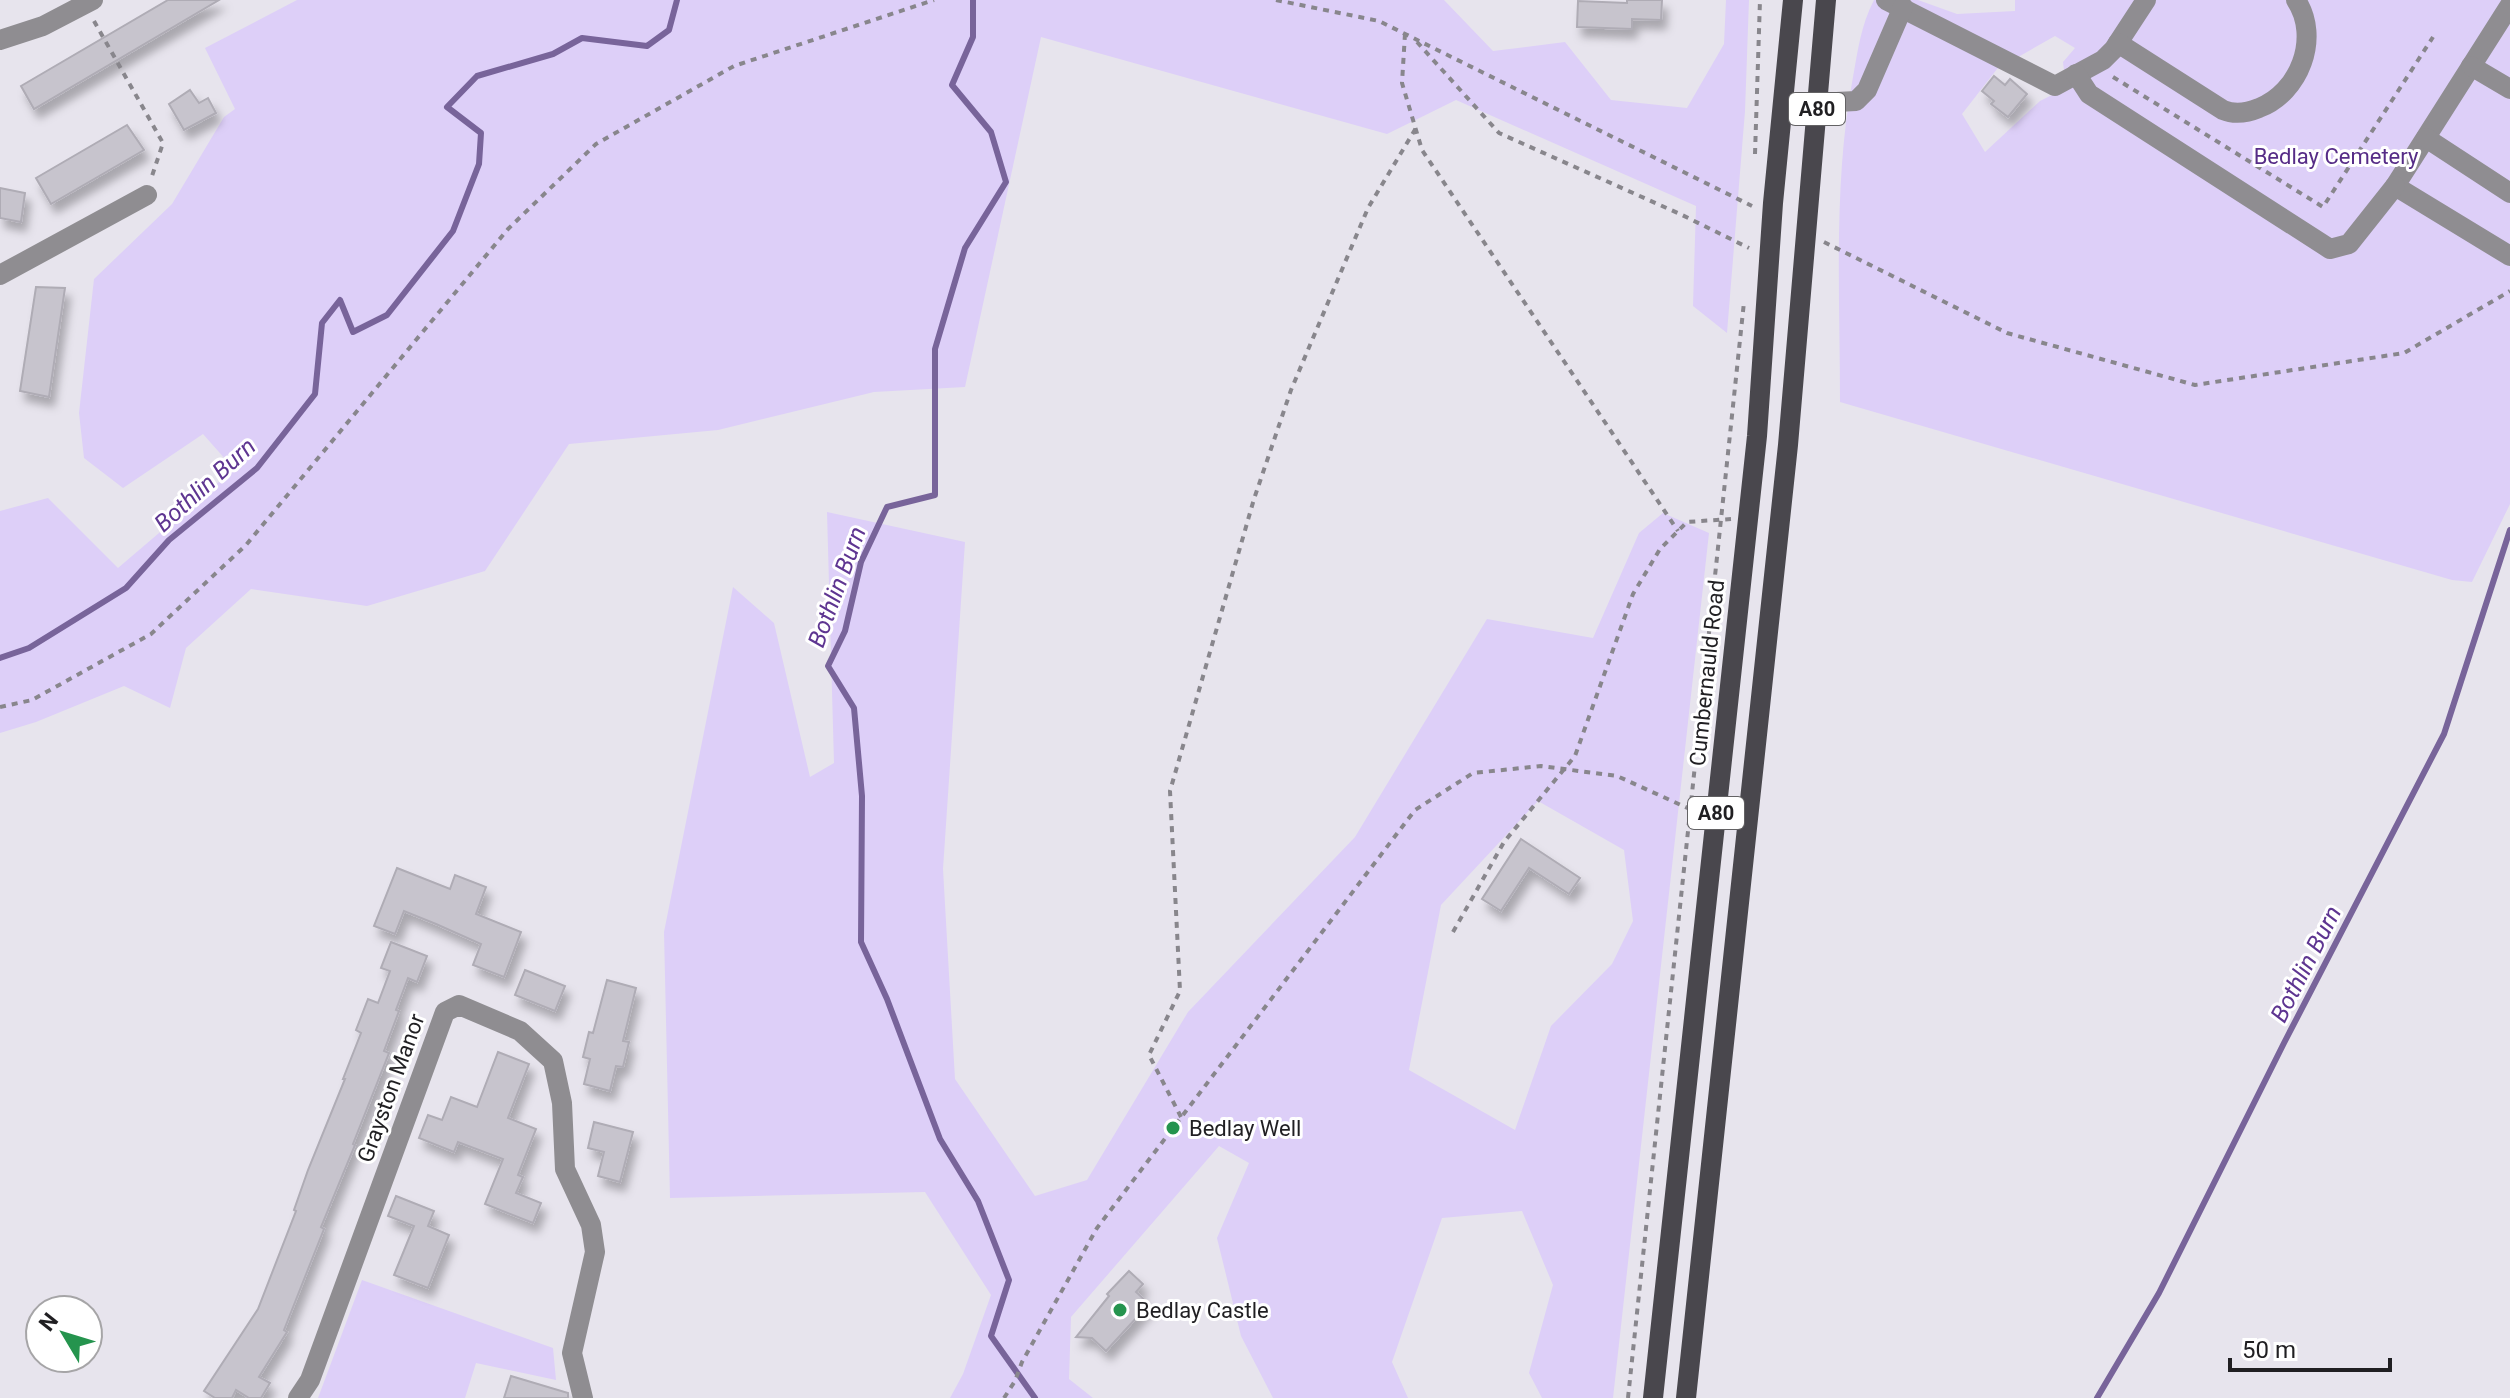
<svg xmlns="http://www.w3.org/2000/svg" width="2510" height="1398" font-family="Roboto,sans-serif">
<style>
.green{fill:#ddcff8;fill-rule:evenodd}
.lines{fill:none;stroke-linecap:round;stroke-linejoin:round}
.stream{stroke:#78649a;stroke-width:6}
.building{fill:#c7c4cd;stroke:#afacb5;stroke-width:2;filter:url(#shadow)}
.path{stroke:#88868c;stroke-width:4;stroke-dasharray:6 6;stroke-linecap:butt}
.minor{stroke:#8f8d91;stroke-width:20}
.major{stroke:#49474d;stroke-width:20}
.poi-dot{fill:#25944e;stroke:#fff;stroke-width:3}
.labels{text-anchor:middle;dominant-baseline:central;stroke-width:6;stroke-linejoin:round;paint-order:stroke}
.shield{fill:#fff;stroke:#636264;stroke-width:2}
.shield-label{font-size:20px;font-weight:bold;fill:#201f22}
.park-label{font-size:22px;fill:#562c87;stroke:#fff}
.street-label{font-size:22px;fill:#201f22;stroke:#fff}
.poi-label{font-size:22px;fill:#201f22;stroke:#fff;text-anchor:start}
.water-label{font-size:24px;font-style:italic;fill:#5e3591;stroke:#fff}
</style>
<defs>
<filter id="shadow"><feDropShadow dx="5" dy="9" stdDeviation="4" flood-color="#0004"/></filter>
</defs>
<rect width="100%" height="100%" fill="#e7e4ed"/>
<g class="green">
<path d="M 297,0 L 1444,0 L 1493,51 L 1565,42 L 1611,100 L 1687,108 L 1724,44 L 1726,0 L 1749,0 L 1745,111 L 1727,333 L 1693,306 L 1696,206 L 1456,100 L 1387,134 L 1041,37 L 965,387 L 874,392 L 718,430 L 569,444 L 485,571 L 367,606 L 251,589 L 186,648 L 170,708 L 124,686 L 36,722 L 0,733 L 0,511 L 48,498 L 118,568 L 234,469 L 203,434 L 123,488 L 84,458 L 79,413 L 94,279 L 172,204 L 224,117 L 235,109 L 205,48 Z"/>
<path d="M 1874,0 L 1918,0 L 1957,14 L 2015,11 L 2015,0 L 2510,0 L 2510,504 L 2472,582 L 2452,580 L 1840,402 C 1840,294 1833,183 1853,77 C 1858,50 1861,25 1874,0 ZM 2055,36 L 2075,48 L 2063,62 L 2066,88 L 2040,101 L 1985,152 L 1962,114 L 1997,69 Z"/>
<path d="M 827,512 L 965,542 L 943,869 L 955,1079 L 1035,1196 L 1087,1180 L 1188,1012 L 1355,837 L 1487,619 L 1593,638 L 1639,533 L 1663,513 L 1709,533 L 1613,1398 L 1542,1398 L 1529,1373 L 1553,1285 L 1522,1211 L 1442,1218 L 1392,1362 L 1408,1398 L 1273,1398 L 1241,1336 L 1217,1238 L 1249,1163 L 1219,1146 L 1071,1317 L 1069,1379 L 1093,1398 L 950,1398 L 963,1374 L 991,1295 L 925,1192 L 670,1198 L 664,932 L 733,587 L 774,623 L 810,777 L 834,763 ZM 1538,801 L 1624,850 L 1633,921 L 1612,964 L 1551,1026 L 1515,1130 L 1409,1070 L 1441,905 Z"/>
<path d="M 362,1280 L 553,1348 L 556,1380 L 476,1363 L 465,1398 L 318,1398 Z"/>
</g>
<g class="lines">
<g class="stream">
<path d="M 973,0 L 973,37 L 952,85 L 991,132 L 1006,182 L 965,248 L 935,349 L 935,495 L 887,507 L 861,562 L 845,631 L 828,666 L 854,708 L 862,796 L 861,942 L 887,999 L 940,1139 L 978,1201 L 1009,1280 L 991,1336 L 1035,1398"/>
<path d="M 0,658 L 29,648 L 126,588 L 169,540 L 257,468 L 315,394 L 322,323 L 340,300 L 353,332 L 387,315 L 453,231 L 479,164 L 481,133 L 447,107 L 477,76 L 553,54 L 582,38 L 647,46 L 669,30 L 677,0"/>
<path d="M 2097,1398 L 2159,1293 L 2284,1043 L 2444,734 L 2510,530"/>
</g>
</g>
<g class="building">
<path d="M 168,0 L 219,0 L 34,109 L 21,86 Z"/>
<path d="M 1627,0 L 1662,0 L 1661,20 L 1632,19 L 1632,29 L 1577,27 L 1578,1 L 1627,3 Z"/>
<path d="M 1994,76 L 2005,85 L 2010,79 L 2027,94 L 2008,117 L 1991,104 L 1994,101 L 1982,91 Z"/>
<path d="M 190,90 L 199,103 L 208,98 L 216,113 L 184,130 L 169,104 Z"/>
<path d="M 127,125 L 144,150 L 51,204 L 36,178 Z"/>
<path d="M 0,188 L 25,193 L 21,222 L 0,218 Z"/>
<path d="M 36,287 L 65,288 L 49,397 L 20,391 Z"/>
<path d="M 1521,839 L 1580,878 L 1569,894 L 1529,868 L 1501,911 L 1482,899 Z"/>
<path d="M 397,868 L 450,889 L 455,875 L 486,887 L 476,914 L 521,932 L 504,977 L 473,965 L 481,944 L 436,924 L 404,911 L 395,934 L 374,926 Z"/>
<path d="M 391,942 L 427,956 L 417,982 L 408,978 L 396,1010 L 399,1011 L 384,1051 L 389,1053 L 353,1144 L 355,1145 L 321,1227 L 324,1229 L 284,1330 L 287,1332 L 259,1377 L 270,1383 L 261,1398 L 249,1398 L 236,1390 L 232,1398 L 215,1398 L 204,1391 L 258,1309 L 296,1211 L 294,1210 L 308,1170 L 345,1079 L 343,1079 L 361,1033 L 356,1030 L 368,999 L 378,1003 L 390,971 L 381,968 Z"/>
<path d="M 525,970 L 565,986 L 555,1011 L 515,995 Z"/>
<path d="M 607,980 L 636,988 L 623,1041 L 629,1042 L 623,1067 L 616,1066 L 610,1091 L 584,1084 L 590,1059 L 583,1057 L 589,1032 L 593,1033 Z"/>
<path d="M 498,1052 L 529,1064 L 508,1118 L 536,1129 L 518,1175 L 523,1177 L 516,1193 L 541,1203 L 533,1223 L 485,1204 L 503,1159 L 458,1142 L 454,1152 L 419,1138 L 428,1115 L 442,1120 L 451,1097 L 477,1107 Z"/>
<path d="M 594,1122 L 633,1132 L 620,1182 L 598,1176 L 604,1152 L 588,1148 Z"/>
<path d="M 396,1196 L 434,1211 L 428,1226 L 449,1235 L 428,1288 L 394,1275 L 414,1226 L 388,1216 Z"/>
<path d="M 1129,1271 L 1143,1284 L 1136,1292 L 1149,1304 L 1106,1351 L 1092,1338 L 1076,1337 L 1109,1296 L 1107,1294 Z"/>
<path d="M 511,1376 L 568,1393 L 568,1398 L 504,1398 Z"/>
</g>
<g class="lines">
<g class="path">
<path d="M 1276,0 L 1379,21 L 1752,206"/>
<path d="M 94,21 L 163,143 L 152,176"/>
<path d="M 1405,34 L 1402,83 L 1422,150 L 1678,531"/>
<path d="M 1417,42 L 1499,133 L 1680,214 L 1749,248"/>
<path d="M 2113,77 L 2323,207 L 2433,37"/>
<path d="M 1755,154 L 1760,0"/>
<path d="M 1824,242 L 2007,333 L 2195,385 L 2404,353 L 2510,291"/>
<path d="M 0,707 L 32,700 L 151,634 L 246,545 L 508,229 L 596,144 L 734,66 L 934,0"/>
<path d="M 1453,932 L 1504,842 L 1575,756 L 1633,594 L 1660,549 L 1687,522 L 1731,519"/>
<path d="M 1181,1117 L 1149,1055 L 1180,991 L 1170,791 L 1254,499 L 1291,390 L 1368,208 L 1416,128"/>
<path d="M 1004,1398 L 1015,1381 L 1022,1362 L 1097,1228 L 1415,810 L 1473,773 L 1541,766 L 1617,776 L 1692,810"/>
<path d="M 1628,1398 L 1744,302"/>
</g>
<g class="minor">
<path d="M 1886,0 L 2055,86 L 2103,60 L 2114,49 L 2146,0"/>
<path d="M 2510,5 L 2395,186 L 2510,256"/>
<path d="M 0,40 L 43,26 L 93,0"/>
<path d="M 2118,43 L 2223,110 C 2235,115 2247,113 2259,108 C 2299,93 2321,38 2296,0"/>
<path d="M 2471,66 L 2510,89"/>
<path d="M 2076,74 L 2089,94 L 2330,249 L 2349,244 L 2395,186"/>
<path d="M 1817,103 L 1856,101 L 1867,90 L 1903,7"/>
<path d="M 2426,138 L 2510,193"/>
<path d="M 0,275 L 147,195"/>
<path d="M 298,1398 L 310,1380 L 445,1012 L 459,1005 L 520,1031 L 553,1061 L 562,1103 L 565,1169 L 591,1225 L 595,1252 L 572,1353 L 583,1398"/>
</g>
<g class="major">
<path d="M 1653,1398 L 1757,436 L 1773,203 L 1793,0"/>
<path d="M 1686,1398 L 1788,445 L 1826,0"/>
</g>
</g>
<g class="poi-dot">
<circle cx="1173" cy="1128" r="8"/>
<circle cx="1120" cy="1310" r="8"/>
</g>
<g class="labels">
<g class="shield">
<rect x="1789" y="93" width="56" height="32" rx="6"/>
<rect x="1688" y="797" width="56" height="32" rx="6"/>
</g>
<g class="shield-label">
<text x="1817" y="109">A80</text>
<text x="1716" y="813">A80</text>
</g>
<g class="park-label">
<text x="2336" y="156">Bedlay Cemetery</text>
</g>
<g class="street-label">
<text transform="translate(1707 673) rotate(-84)">Cumbernauld Road</text>
<text transform="translate(391 1088) rotate(-70)">Grayston Manor</text>
</g>
<g class="poi-label">
<text x="1189" y="1128">Bedlay Well</text>
<text x="1136" y="1310">Bedlay Castle</text>
</g>
<g class="water-label">
<text transform="translate(205 485) rotate(-42)">Bothlin Burn</text>
<text transform="translate(837 587) rotate(-70)">Bothlin Burn</text>
<text transform="translate(2306 964) rotate(-63)">Bothlin Burn</text>
</g>
</g>
<g transform="translate(64 1334) rotate(308)"><circle r="38" fill="#ffffff" stroke="#a6a5a7" stroke-width="2"/>
<path d="M0-6L14 30L0 20L-14 30Z" fill="#25944e"/>
<text y="-12" font-size="22" font-weight="bold" text-anchor="middle" fill="#201f22">N</text>
</g>
<path d="M2230 1358v12h160v-12" fill="none" stroke="#201f22" stroke-width="4"/>
<text x="2242" y="1358" font-size="24" fill="#201f22" stroke="#ffffff" stroke-width="6" paint-order="stroke">50 m</text>
</svg>
